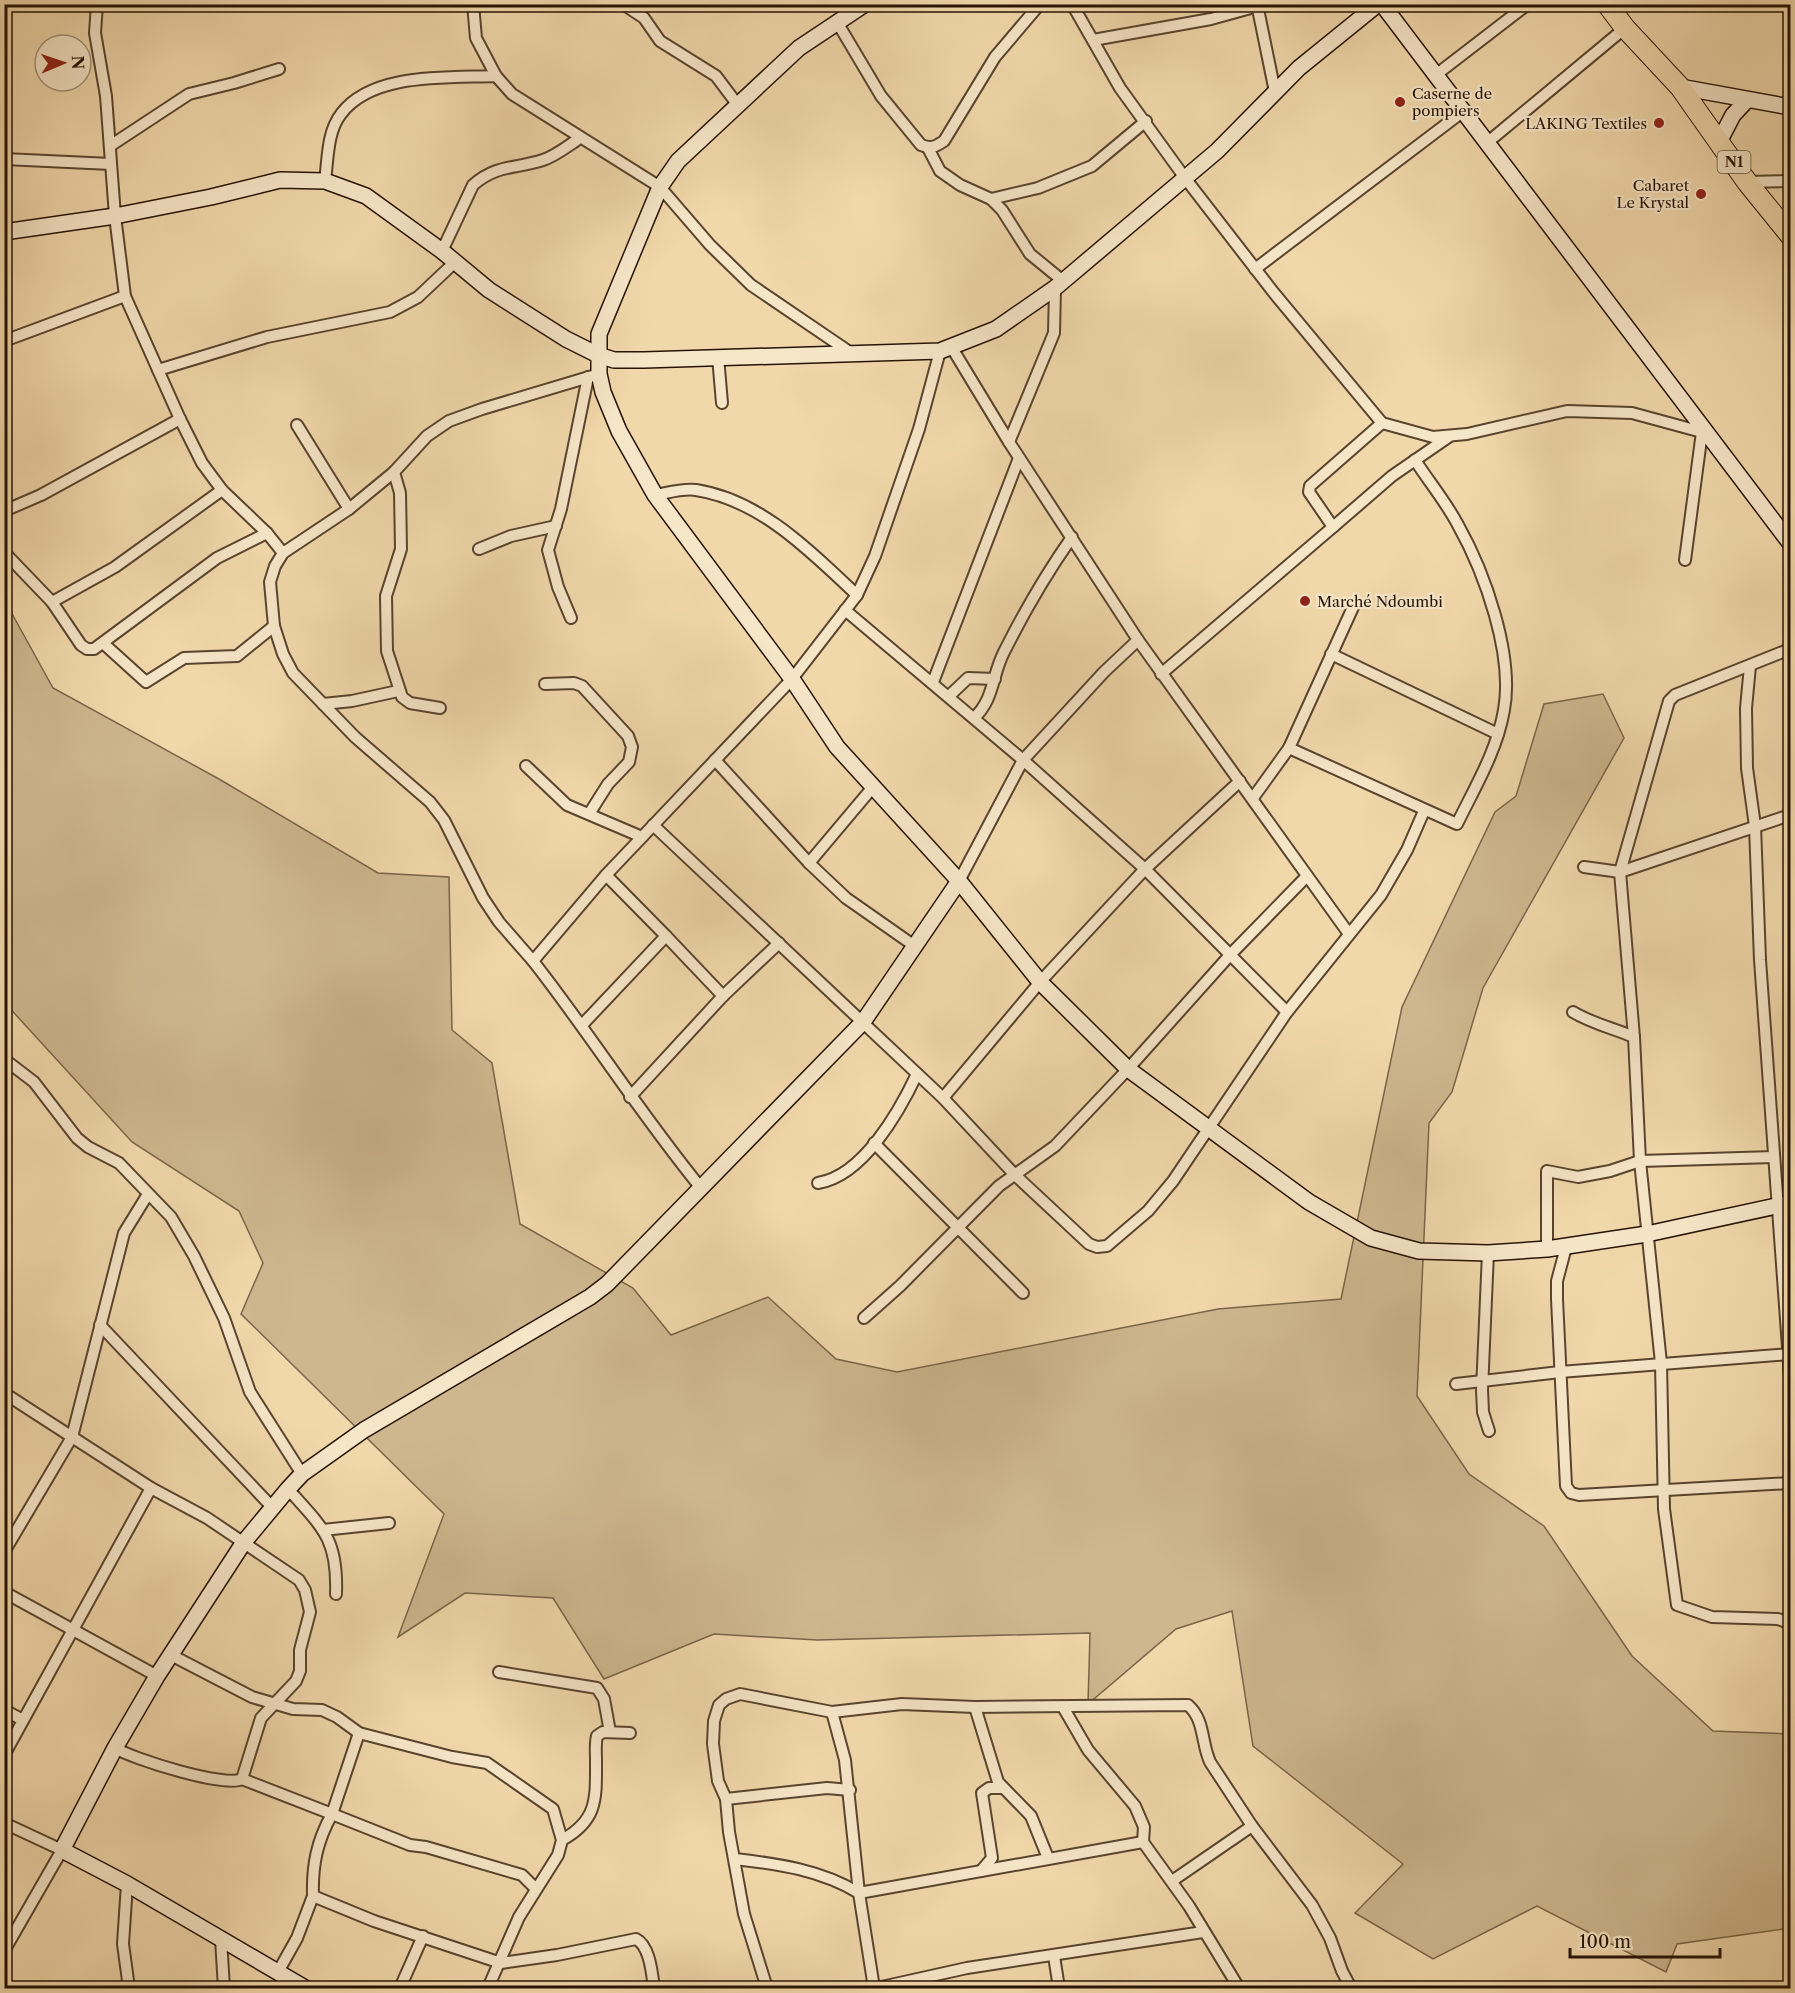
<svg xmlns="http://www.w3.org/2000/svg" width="1795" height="1993" font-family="'Libre Caslon Text',serif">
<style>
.green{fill:#ceb78f;stroke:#7a654a;stroke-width:1.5}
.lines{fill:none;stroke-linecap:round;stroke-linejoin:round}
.street-casing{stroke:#59442e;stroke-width:14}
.secondary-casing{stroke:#261304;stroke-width:18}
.highway-casing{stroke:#261304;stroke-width:22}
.street{stroke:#f6e6c8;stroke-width:10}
.secondary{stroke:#f6e6c8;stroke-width:15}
.highway{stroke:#f1d8ab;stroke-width:20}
.poi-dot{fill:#8f2418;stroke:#f6e6c8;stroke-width:2}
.labels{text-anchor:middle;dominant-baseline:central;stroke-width:4.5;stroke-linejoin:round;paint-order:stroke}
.shield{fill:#f6e6c8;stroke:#64523f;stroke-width:1.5}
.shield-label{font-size:14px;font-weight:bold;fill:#261304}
.poi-label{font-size:15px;fill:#261304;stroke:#f6e6c8;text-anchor:start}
</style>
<rect width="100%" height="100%" fill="#f1d8ab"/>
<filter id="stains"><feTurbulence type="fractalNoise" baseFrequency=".00333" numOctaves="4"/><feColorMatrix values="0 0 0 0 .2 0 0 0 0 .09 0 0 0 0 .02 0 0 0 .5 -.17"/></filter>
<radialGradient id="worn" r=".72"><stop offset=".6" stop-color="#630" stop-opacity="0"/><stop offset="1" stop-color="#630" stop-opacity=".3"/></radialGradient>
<path class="green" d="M 5,601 L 53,688 L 219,779 L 378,873 L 449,877 L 452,1030 L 492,1063 L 520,1224 L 633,1288 L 671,1335 L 768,1297 L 836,1359 L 897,1372 L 1218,1309 L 1341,1299 L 1402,1007 L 1495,812 L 1516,796 L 1544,704 L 1603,694 L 1624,738 L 1483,988 L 1452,1092 L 1429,1123 L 1417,1396 L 1469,1474 L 1544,1526 L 1632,1656 L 1713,1731 L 1790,1734 L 1790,1928 L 1677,1944 L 1666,1972 L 1537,1906 L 1433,1959 L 1355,1913 L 1403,1864 L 1253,1746 L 1232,1611 L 1176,1629 L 1088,1704 L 1090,1633 L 817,1640 L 714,1634 L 604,1679 L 553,1598 L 465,1593 L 398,1637 L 444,1514 L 241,1314 L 263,1263 L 239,1211 L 132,1142 L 5,1003 Z"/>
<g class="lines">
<g class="street-casing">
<g id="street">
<path d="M 97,4 L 95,33 L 106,96 L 115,216 L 125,296 L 180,419 L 202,463 L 222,490 L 267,533 L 283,553"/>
<path d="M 473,4 L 476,38 L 496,76 L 512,94 L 660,187 L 710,245 L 751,285 L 851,353"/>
<path d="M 623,4 L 644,18 L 660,41 L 716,76 L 737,104"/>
<path d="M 1072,4 L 1120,88 L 1185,178 L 1274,293 L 1382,423 L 1433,437 L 1467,434 L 1567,411 L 1632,413 L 1702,432 L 1703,427"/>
<path d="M 1257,4 L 1275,92"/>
<path d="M 837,22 L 881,96 L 921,145 C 931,149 935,147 944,141 L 995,57 L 1040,4"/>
<path d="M 1093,40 L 1211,19 L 1258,6"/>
<path d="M 1437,74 L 1528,4"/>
<path d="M 1488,142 L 1625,28"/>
<path d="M 110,146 L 189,94 L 234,83 L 279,69"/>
<path d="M 928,148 L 940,171 L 960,185 L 991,199 L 1002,210 L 1030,254 L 1063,281"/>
<path d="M 4,159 L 111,164"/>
<path d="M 325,181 C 328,159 327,132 341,114 C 372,72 449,78 496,76"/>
<path d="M 1747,182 L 1790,181"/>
<path d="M 991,199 L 1038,188 L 1092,166 L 1146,121"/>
<path d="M 442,251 L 473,185 C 497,164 516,169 543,160 C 556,156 569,145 580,138"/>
<path d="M 1255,269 L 1465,110"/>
<path d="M 4,341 L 125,296"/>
<path d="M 952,348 L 1009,442 L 1138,640 L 1349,934"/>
<path d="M 718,357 L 722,403"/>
<path d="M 158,370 L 267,337 L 390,312 L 418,297 L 454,263"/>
<path d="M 297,425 L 349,509"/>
<path d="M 1009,442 L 1054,333 L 1055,288"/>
<path d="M 394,472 L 400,493 L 401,549 L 386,596 L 387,651 L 402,697 L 410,703 L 440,708"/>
<path d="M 655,495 C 667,493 683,488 696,490 C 761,500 811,552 857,595"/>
<path d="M 4,511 L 41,495 L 180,419"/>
<path d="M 1333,527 L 1392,476 L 1450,436"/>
<path d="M 479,549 L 511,536 L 556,526"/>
<path d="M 4,552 L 52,602 L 81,645 L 87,649 L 94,649 L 217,558 L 267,533"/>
<path d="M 1685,560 L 1702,432"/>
<path d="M 52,602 L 115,567 L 222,490"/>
<path d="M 845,610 L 1023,760 L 1145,869 L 1287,1012"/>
<path d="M 571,618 L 558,587 L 548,550 L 561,509 L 588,377"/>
<path d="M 104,644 L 146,682 L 184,658 L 237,656 L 274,626"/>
<path d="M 1790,649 L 1675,695 L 1669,701 L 1620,872 L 1634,1037 L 1640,1161 L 1661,1363 L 1664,1509 L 1677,1605 L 1712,1617 L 1778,1619 L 1786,1622 L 1790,1620"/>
<path d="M 1331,654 L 1498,734"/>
<path d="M 1750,666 L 1746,708 L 1747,768 L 1755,826 L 1760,960 L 1790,1375"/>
<path d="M 1161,674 L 1333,527 L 1309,492 L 1310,486 L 1382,423"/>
<path d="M 933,682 L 1019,458"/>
<path d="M 545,684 L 574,683 L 582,686 L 628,736 L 632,747 L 629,762 L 608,784 L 589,814"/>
<path d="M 949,696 L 968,678 L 995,679"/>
<path d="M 323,704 L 352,701 L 398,691"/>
<path d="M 974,718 C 994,700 992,675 1004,652 C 1024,612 1046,574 1072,537"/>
<path d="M 1289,748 L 1354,605"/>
<path d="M 715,760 L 809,863 L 873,787"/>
<path d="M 526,766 L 567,805 L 642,837"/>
<path d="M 1253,798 L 1289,748 L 1457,824 C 1475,787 1497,751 1504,710 C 1514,655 1485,573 1458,525 C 1446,502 1429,482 1415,460"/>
<path d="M 653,825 L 943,1098 L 1015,1175 L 1089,1244 L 1097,1247 L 1107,1246 L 1148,1211 L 1173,1181 L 1287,1012 L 1381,895 L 1407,850 L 1424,811"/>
<path d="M 809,863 L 846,898 L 916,947"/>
<path d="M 1584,867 L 1620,872 L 1790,815"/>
<path d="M 959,881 L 1023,760 L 1104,672 L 1138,640"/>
<path d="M 666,936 L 723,996 L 779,943"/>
<path d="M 533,961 L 499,922 L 483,898 L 444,820 L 430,802 L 355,737 L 293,673 L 283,654 L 274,626 L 270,582 L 275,566 L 283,553 L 349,509 L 394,472 L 427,436 L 449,421 L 482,409 L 599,374"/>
<path d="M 1573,1012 C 1593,1024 1613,1028 1634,1037"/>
<path d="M 582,1025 L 666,936 L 606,875"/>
<path d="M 4,1059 L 34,1082 L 77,1138 L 88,1147 L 119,1163 L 171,1217 L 194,1256 L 224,1318 L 250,1392 L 302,1474"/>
<path d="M 630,1097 L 723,996"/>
<path d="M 943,1098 L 1040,982 L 1145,869 L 1240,781"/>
<path d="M 874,1143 L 1023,1293"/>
<path d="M 818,1183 C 863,1176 899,1112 917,1074"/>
<path d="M 701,1188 C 641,1115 591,1035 533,961 L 606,875 L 792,679 L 857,595 L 875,556 L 919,429 L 940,351"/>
<path d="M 1566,1247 L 1557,1281 L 1557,1299 L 1566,1486 L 1571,1493 L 1579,1495 L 1790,1483"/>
<path d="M 1547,1249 L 1547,1171 L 1578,1177 L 1610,1171 L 1640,1161 L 1774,1157"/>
<path d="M 1488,1253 L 1482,1390 L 1483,1412 L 1489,1431"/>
<path d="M 864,1318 L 900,1286 L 999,1186 L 1055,1146 L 1128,1069 L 1230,955 L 1307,876"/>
<path d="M 100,1325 L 272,1507"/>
<path d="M 1456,1384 L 1560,1372 L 1790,1354"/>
<path d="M 4,1393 L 151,1488 L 207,1518 L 299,1580 L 305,1590 L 310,1612 L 300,1650 L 300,1671 L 296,1681 L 261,1718 L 242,1779 C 225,1788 133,1759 115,1748"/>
<path d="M 288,1489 C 323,1528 338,1539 336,1594"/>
<path d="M 323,1530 L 389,1523"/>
<path d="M 4,1552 L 72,1437 L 124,1233 L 148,1194"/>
<path d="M 4,1592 L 157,1676"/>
<path d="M 171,1655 L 252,1697 L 293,1709 L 322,1710 L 337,1717 L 359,1733 L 452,1757 L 487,1763 L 553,1809 L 562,1840 L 558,1855 L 519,1917 L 488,1988"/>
<path d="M 499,1672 L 597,1688 L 604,1699 L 610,1732"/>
<path d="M 975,1707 L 998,1782 L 1031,1816 L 1048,1858"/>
<path d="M 1063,1707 L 1088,1750 L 1135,1806 L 1144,1827 L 1143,1842 L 1189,1906 L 1239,1988"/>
<path d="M 4,1710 L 23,1720"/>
<path d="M 832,1712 L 902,1704 L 975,1707 L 1188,1705 C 1205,1720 1201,1742 1210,1762 L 1252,1826 L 1312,1905 L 1330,1938 L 1342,1971 L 1351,1988"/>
<path d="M 4,1755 L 151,1488"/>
<path d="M 242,1779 L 332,1814 L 359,1733"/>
<path d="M 726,1799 L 827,1788 L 850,1790"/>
<path d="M 4,1823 L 62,1850 L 4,1951"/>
<path d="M 562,1840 C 598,1820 596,1799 596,1760 C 596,1752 595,1744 597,1736 L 603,1732 L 630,1733"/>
<path d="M 735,1859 C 779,1864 821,1870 859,1893 L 1143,1842"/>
<path d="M 981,1871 L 992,1858 L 982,1793 L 989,1788 L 1002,1788"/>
<path d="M 1172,1881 L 1252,1826"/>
<path d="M 127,1884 L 123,1944 L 129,1988"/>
<path d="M 313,1896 C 312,1865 317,1841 332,1814 L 410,1845 L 426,1847 L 522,1875 L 536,1889"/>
<path d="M 221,1939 L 224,1988"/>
<path d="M 1054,1956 L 1059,1988"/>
<path d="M 278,1972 L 297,1938 L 313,1896 L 374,1921 L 501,1963 L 557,1955 L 636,1939 C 650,1946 652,1974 654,1988"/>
<path d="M 4,1986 L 9,1988"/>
<path d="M 400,1988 L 423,1936"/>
<path d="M 767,1988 L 744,1914 L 729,1832 L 726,1799 L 718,1781 L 713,1744 L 714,1721 L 719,1705 L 726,1699 L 740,1694 L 832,1712 L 845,1760 L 859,1893 L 874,1988"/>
<path d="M 877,1988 L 967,1968 L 1203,1932"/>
</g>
</g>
<g class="secondary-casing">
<g id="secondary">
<path d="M 865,4 L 799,48 L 678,161 L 660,187 L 599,334 L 599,374 L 603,392 L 619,431 L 655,495 L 792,679 L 837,747 L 959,881 L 1040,982 L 1128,1069 L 1309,1202 L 1371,1238 L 1419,1251 L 1488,1253 L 1547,1249 L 1647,1234 L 1790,1203"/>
<path d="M 1382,4 L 1790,543"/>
<path d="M 1680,87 L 1790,107"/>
<path d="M 1723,145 L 1720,140 L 1733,115 L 1747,100"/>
<path d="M 4,232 L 115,216 L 211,197 L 280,180 L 325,181 L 366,196 L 442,251 L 489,290 L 566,339 L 598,355 L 614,360 L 644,360 L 940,351 L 996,329 L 1055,288 L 1217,151 L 1299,68 L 1378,4"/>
<path d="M 305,1988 L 127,1884 L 62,1850 L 115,1748 L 157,1676 L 244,1542 L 288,1489 L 302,1474 L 364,1430 L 590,1297 L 607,1284 L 863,1022 L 959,881"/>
</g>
</g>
<g class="highway-casing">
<path id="highway" d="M 1607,4 L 1625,28 L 1680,87 L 1747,182 L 1790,235"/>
</g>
<use href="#street" class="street"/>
<use href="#secondary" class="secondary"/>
<use href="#highway" class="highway"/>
</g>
<g class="poi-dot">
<circle cx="1400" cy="102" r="6"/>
<circle cx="1659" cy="123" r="6"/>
<circle cx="1701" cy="194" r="6"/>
<circle cx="1305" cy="601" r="6"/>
</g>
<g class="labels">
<rect class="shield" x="1717.5" y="151" width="33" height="22" rx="4.5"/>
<g class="shield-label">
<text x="1734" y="162">N1</text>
</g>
<g class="poi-label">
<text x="1412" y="93">Caserne de<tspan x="1412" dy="17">pompiers</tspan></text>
<text x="1647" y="123" text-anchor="end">LAKING Textiles</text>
<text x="1689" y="185" text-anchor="end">Cabaret<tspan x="1689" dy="17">Le Krystal</tspan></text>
<text x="1317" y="601">Marché Ndoumbi</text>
</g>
</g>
<rect width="1795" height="1993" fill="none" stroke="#f1d8ab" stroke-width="24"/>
<rect x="6" y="6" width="1783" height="1981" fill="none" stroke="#261304" stroke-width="3"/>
<rect x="12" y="12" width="1771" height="1969" fill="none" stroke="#261304" stroke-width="1.5"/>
<g transform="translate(63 63) rotate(88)"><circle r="28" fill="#f6e6c8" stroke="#a3927a" stroke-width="1.5"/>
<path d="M0-4.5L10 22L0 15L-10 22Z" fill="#8f2418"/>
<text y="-9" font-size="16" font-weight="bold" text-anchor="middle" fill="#261304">N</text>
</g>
<path d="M1570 1948v9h150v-9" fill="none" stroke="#261304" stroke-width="3"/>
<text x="1579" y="1948" font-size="18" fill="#261304" stroke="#f6e6c8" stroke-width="4.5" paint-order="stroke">100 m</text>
<rect width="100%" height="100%" filter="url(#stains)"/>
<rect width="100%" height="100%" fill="url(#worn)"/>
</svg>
